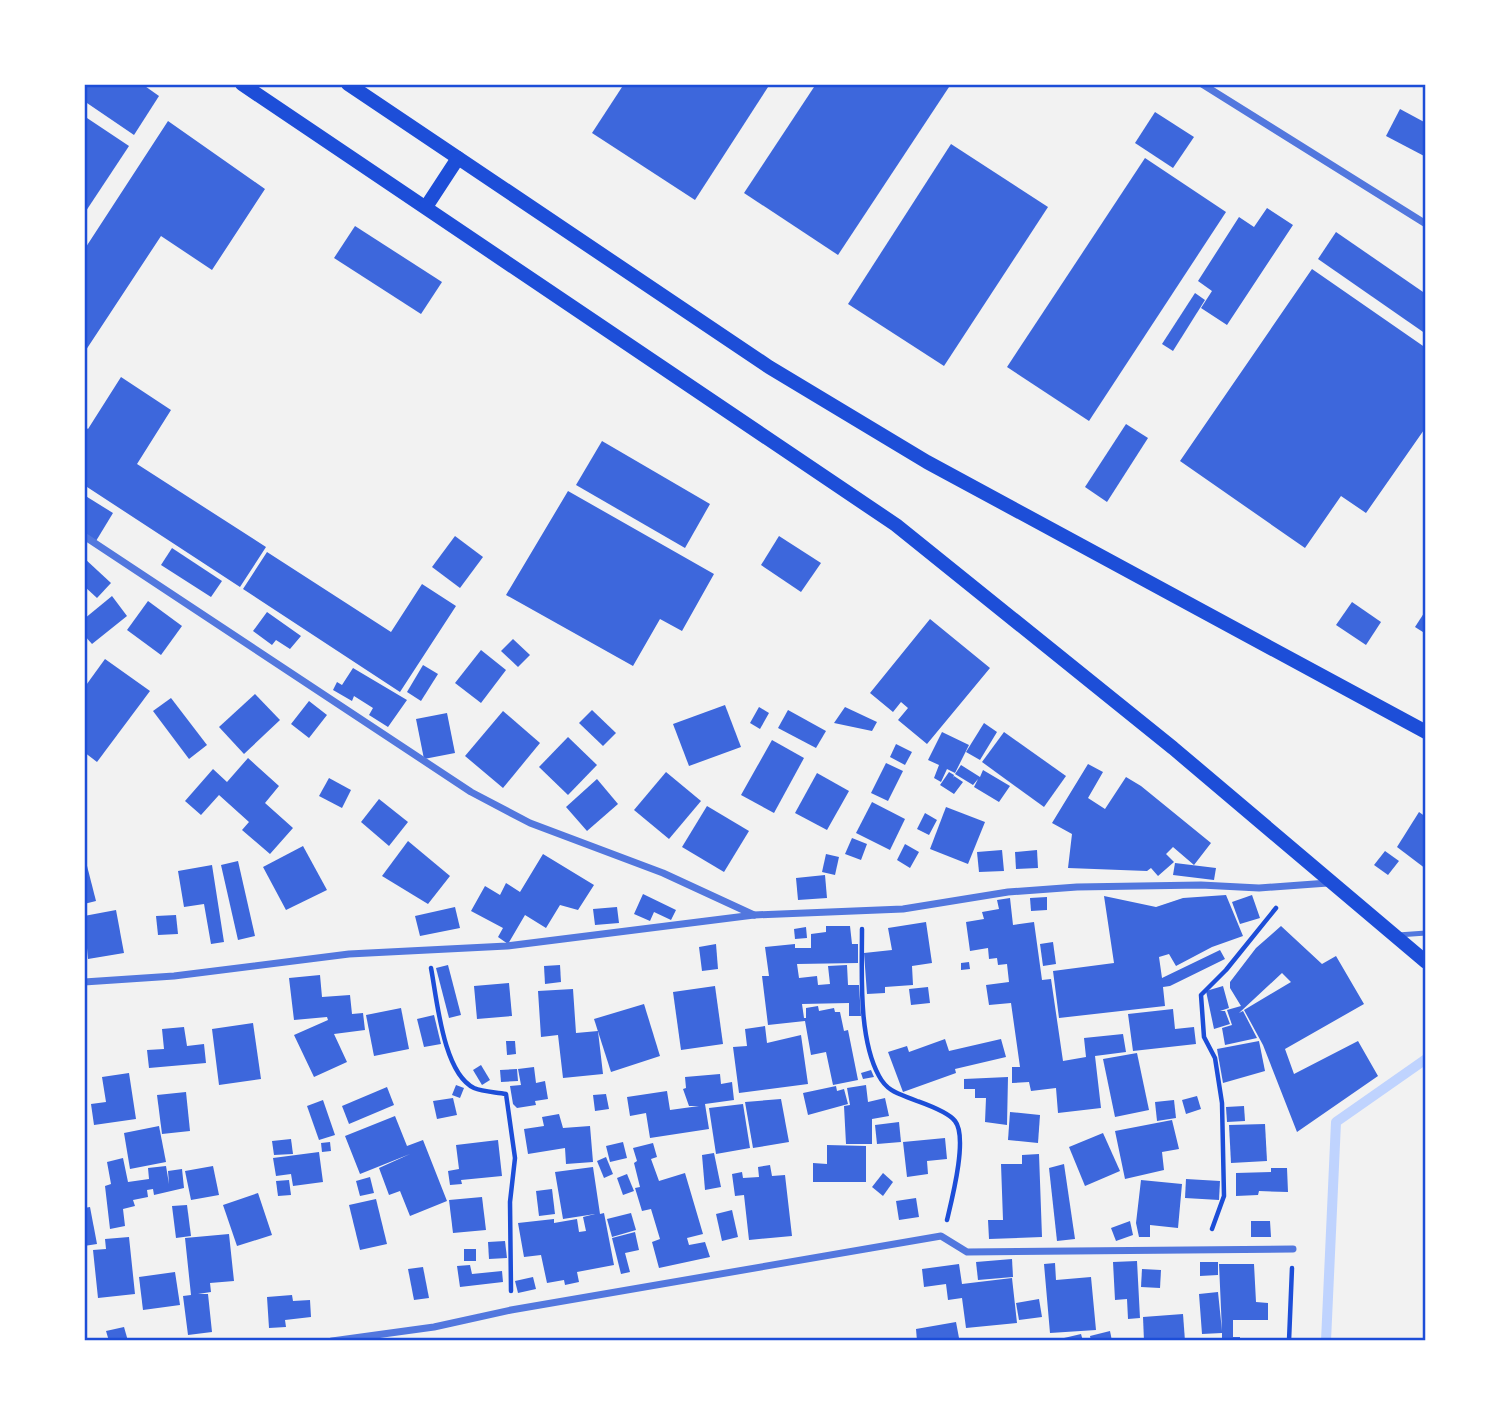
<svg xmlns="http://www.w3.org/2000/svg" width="1510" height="1425" font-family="Rubik,sans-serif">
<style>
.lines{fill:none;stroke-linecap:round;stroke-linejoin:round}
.stream{stroke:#bfd3fe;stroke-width:10}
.building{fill:#3d67dc}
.path{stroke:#1d4ed8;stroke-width:4.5}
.service{stroke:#5277de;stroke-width:5}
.minor{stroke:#5277de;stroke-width:7}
.secondary{stroke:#1d4ed8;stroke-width:14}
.neatline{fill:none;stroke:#1d4ed8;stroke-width:2.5}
</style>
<rect width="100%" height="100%" fill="#f2f2f2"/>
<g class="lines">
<path class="stream" d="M 1326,1341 L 1336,1122 L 1426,1059"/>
</g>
<g class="building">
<path d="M 84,84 L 142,84 L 159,96 L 134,135 L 84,101 Z"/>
<path d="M 624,84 L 770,84 L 695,200 L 592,133 Z"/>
<path d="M 816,84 L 951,84 L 838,255 L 744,193 Z"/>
<path d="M 1400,109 L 1426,123 L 1426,157 L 1386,136 Z"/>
<path d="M 1155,112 L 1194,137 L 1173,168 L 1135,143 Z"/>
<path d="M 84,116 L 129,146 L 84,214 Z"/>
<path d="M 168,121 L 265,189 L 212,270 L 161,236 L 84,353 L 84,250 Z"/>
<path d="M 951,144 L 1048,207 L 944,366 L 848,304 Z"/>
<path d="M 1145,158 L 1226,212 L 1089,421 L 1007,367 Z"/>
<path d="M 1267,208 L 1293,225 L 1227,325 L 1201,308 L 1212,291 L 1198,281 L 1239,217 L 1254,227 Z"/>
<path d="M 355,226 L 442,282 L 421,314 L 334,258 Z"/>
<path d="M 1336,232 L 1426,294 L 1426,334 L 1318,259 Z"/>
<path d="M 1312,269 L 1426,348 L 1426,427 L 1366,513 L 1341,496 L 1305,548 L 1180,461 Z"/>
<path d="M 1195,293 L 1205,300 L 1173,351 L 1162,344 Z"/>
<path d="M 121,377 L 171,410 L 137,464 L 266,547 L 240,587 L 84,485 L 84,426 L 88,429 Z"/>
<path d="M 1126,424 L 1148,438 L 1107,502 L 1085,487 Z"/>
<path d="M 602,441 L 710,504 L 685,548 L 576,485 Z"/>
<path d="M 568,491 L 714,574 L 682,631 L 660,619 L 633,666 L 506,595 Z"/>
<path d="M 84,495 L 113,513 L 96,541 L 84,534 Z"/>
<path d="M 455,536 L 483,557 L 460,588 L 432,567 Z"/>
<path d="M 779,536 L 821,563 L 801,592 L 761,565 Z"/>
<path d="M 172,548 L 222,581 L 211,597 L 161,565 Z"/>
<path d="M 267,552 L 391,632 L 422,584 L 456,606 L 400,692 L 243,589 Z"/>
<path d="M 84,558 L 111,583 L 97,598 L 84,586 Z"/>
<path d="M 112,596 L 127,616 L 92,644 L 84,635 L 84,619 Z"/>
<path d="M 148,601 L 182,626 L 161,655 L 127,630 Z"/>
<path d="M 1352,602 L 1381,622 L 1366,645 L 1336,625 Z"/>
<path d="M 1426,610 L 1426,634 L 1415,627 Z"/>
<path d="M 267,612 L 301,636 L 290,649 L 276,640 L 272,645 L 253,631 Z"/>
<path d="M 930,619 L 990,668 L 927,744 L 898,720 L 908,708 L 901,702 L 893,712 L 870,693 Z"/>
<path d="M 513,639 L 530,655 L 518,667 L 501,651 Z"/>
<path d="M 481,650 L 506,670 L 481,703 L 455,683 Z"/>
<path d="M 105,659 L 150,691 L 97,762 L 84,752 L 84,688 Z"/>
<path d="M 423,665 L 438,674 L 421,701 L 407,692 Z"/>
<path d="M 353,668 L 407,700 L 388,727 L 369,715 L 373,708 L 354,696 L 352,701 L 333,690 L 337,682 L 342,685 Z"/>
<path d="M 255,694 L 280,720 L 244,754 L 219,727 Z"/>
<path d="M 171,698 L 207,745 L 189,759 L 153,711 Z"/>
<path d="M 309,701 L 327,715 L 309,738 L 291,724 Z"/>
<path d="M 725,705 L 741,747 L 689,766 L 673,724 Z"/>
<path d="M 759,707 L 769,713 L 760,729 L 750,723 Z"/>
<path d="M 845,707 L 877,722 L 872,731 L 834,723 Z"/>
<path d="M 592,710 L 616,733 L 603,746 L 579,723 Z"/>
<path d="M 788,710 L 826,731 L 816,748 L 778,728 Z"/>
<path d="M 503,711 L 540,743 L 503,788 L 465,756 Z"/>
<path d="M 447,713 L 455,753 L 424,759 L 416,719 Z"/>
<path d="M 984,723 L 997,732 L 980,760 L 966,752 Z"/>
<path d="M 942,732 L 969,745 L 955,773 L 947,769 L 941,782 L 934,778 L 939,765 L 928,760 Z"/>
<path d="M 1004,732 L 1066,776 L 1044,807 L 982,762 Z"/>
<path d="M 568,737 L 597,765 L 568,795 L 539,767 Z"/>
<path d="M 772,740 L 804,758 L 774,813 L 741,795 Z"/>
<path d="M 896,744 L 912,752 L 905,765 L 890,757 Z"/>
<path d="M 248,758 L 279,786 L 265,803 L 293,828 L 270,854 L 242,830 L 249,822 L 219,795 L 201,815 L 185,801 L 213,769 L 227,782 Z"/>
<path d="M 886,763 L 903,771 L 888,801 L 871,793 Z"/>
<path d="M 1088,764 L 1103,772 L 1088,798 L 1105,809 L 1126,777 L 1141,786 L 1211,843 L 1194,865 L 1173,847 L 1166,854 L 1174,862 L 1158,876 L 1151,868 L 1147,871 L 1068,868 L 1072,834 L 1052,823 Z"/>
<path d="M 961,765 L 980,777 L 983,770 L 1010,786 L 999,802 L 974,787 L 978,779 L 973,785 L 955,774 Z"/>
<path d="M 666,772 L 701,801 L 669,839 L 634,810 Z"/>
<path d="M 949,772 L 954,775 L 953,778 L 954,776 L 963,782 L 954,794 L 940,785 Z"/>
<path d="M 817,773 L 849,791 L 827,830 L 795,813 Z"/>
<path d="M 329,778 L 351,790 L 342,808 L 319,796 Z"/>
<path d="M 597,779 L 618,804 L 587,831 L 566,807 Z"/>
<path d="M 379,799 L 408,822 L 389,846 L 361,822 Z"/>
<path d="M 872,802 L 905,819 L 890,850 L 856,833 Z"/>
<path d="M 707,806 L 749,831 L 724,872 L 682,847 Z"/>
<path d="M 946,807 L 985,822 L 968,864 L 930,849 Z"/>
<path d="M 1419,812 L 1426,817 L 1426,869 L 1397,847 Z"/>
<path d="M 925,813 L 937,820 L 929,835 L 917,829 Z"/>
<path d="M 852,838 L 867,844 L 861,860 L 845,854 Z"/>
<path d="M 408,841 L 450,876 L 428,904 L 382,876 Z"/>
<path d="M 905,844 L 919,852 L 910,868 L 897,860 Z"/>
<path d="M 303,846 L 327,890 L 286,910 L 263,867 Z"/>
<path d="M 1002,850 L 1004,871 L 979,872 L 977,852 Z"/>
<path d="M 1037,850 L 1038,868 L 1016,869 L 1015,852 Z"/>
<path d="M 1385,851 L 1399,861 L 1388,875 L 1374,865 Z"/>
<path d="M 84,854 L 96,901 L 84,904 Z"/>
<path d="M 543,854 L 594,885 L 578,910 L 560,905 L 546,928 L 525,915 L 508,944 L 498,937 L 503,928 L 471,911 L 485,886 L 500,895 L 506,883 L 520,892 Z"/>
<path d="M 826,854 L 839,857 L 835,875 L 822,872 Z"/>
<path d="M 238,861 L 255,936 L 238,940 L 221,865 Z"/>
<path d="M 1175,863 L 1216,868 L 1214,880 L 1173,875 Z"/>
<path d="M 212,865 L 224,942 L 211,944 L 204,904 L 184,907 L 178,871 Z"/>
<path d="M 825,875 L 827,898 L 798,900 L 796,878 Z"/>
<path d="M 643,894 L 676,910 L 671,920 L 654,912 L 650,921 L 634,914 Z"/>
<path d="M 1226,895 L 1243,936 L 1212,947 L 1176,966 L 1169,954 L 1159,957 L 1162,978 L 1220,950 L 1225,959 L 1170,986 L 1163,987 L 1165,1006 L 1059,1018 L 1053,971 L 1114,963 L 1104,896 L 1156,907 L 1183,898 Z"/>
<path d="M 1252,895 L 1260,918 L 1240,924 L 1232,902 Z"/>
<path d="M 1047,897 L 1047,910 L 1031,911 L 1030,898 Z"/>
<path d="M 1010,898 L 1013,925 L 1034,922 L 1042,980 L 1051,979 L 1063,1061 L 1086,1057 L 1084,1038 L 1123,1034 L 1126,1052 L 1095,1056 L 1101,1108 L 1058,1113 L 1056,1088 L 1031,1091 L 1029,1082 L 1012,1083 L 1012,1067 L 1020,1067 L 1011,1003 L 989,1005 L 986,985 L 1009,982 L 1007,964 L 998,965 L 997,958 L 989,959 L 988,948 L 970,951 L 966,922 L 984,919 L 982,912 L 999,909 L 997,900 Z"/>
<path d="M 455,907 L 460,928 L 420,936 L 415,916 Z"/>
<path d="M 617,907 L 619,923 L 595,925 L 593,909 Z"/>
<path d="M 116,910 L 124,953 L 88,959 L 84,916 Z"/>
<path d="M 176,915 L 178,934 L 158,935 L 156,916 Z"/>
<path d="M 926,922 L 932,963 L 912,966 L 913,985 L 885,987 L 885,993 L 867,994 L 864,953 L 892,950 L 888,928 Z"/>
<path d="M 826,926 L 850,926 L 852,944 L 858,944 L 858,963 L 797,964 L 799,978 L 817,976 L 818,985 L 830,984 L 828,966 L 847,965 L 848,985 L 859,985 L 861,1016 L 849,1016 L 849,1003 L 802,1004 L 804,1018 L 806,1018 L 806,1008 L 818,1006 L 819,1011 L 834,1008 L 835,1012 L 840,1012 L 844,1031 L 848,1030 L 858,1080 L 833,1085 L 826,1052 L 811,1055 L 805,1021 L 768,1025 L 762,976 L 769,976 L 765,947 L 795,944 L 795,948 L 811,948 L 811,934 L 826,932 Z"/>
<path d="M 1281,926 L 1322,964 L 1336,956 L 1364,1004 L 1285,1049 L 1294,1074 L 1358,1041 L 1378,1076 L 1297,1132 L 1263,1045 L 1244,1010 L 1291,982 L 1282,973 L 1239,1013 L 1243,1011 L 1257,1038 L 1225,1045 L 1222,1028 L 1232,1025 L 1227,1010 L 1241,1006 L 1230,988 L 1230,982 L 1256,948 Z"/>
<path d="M 806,927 L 807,938 L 795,939 L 794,929 Z"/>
<path d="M 1053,942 L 1056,964 L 1043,966 L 1040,944 Z"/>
<path d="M 716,944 L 718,969 L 702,971 L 699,947 Z"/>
<path d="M 969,962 L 970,969 L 961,970 L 961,963 Z"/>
<path d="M 448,965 L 461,1015 L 449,1018 L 436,968 Z"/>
<path d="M 560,965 L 561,982 L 545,984 L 544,966 Z"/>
<path d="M 320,975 L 322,997 L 350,995 L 352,1014 L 363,1013 L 365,1030 L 334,1034 L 347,1062 L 314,1077 L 294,1035 L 328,1020 L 327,1017 L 294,1020 L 289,978 Z"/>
<path d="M 509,983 L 512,1016 L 477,1019 L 474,986 Z"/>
<path d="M 715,986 L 723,1044 L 681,1050 L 673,992 Z"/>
<path d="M 1223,986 L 1229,1008 L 1220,1011 L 1225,1011 L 1230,1024 L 1214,1029 L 1206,991 Z"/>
<path d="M 928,987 L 930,1003 L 911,1005 L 909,989 Z"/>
<path d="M 573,989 L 576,1033 L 598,1031 L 603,1074 L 563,1078 L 558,1035 L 541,1037 L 538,991 Z"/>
<path d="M 644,1004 L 660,1056 L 611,1072 L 594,1019 Z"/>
<path d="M 401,1008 L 409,1049 L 374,1056 L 366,1015 Z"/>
<path d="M 1173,1009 L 1175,1029 L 1194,1027 L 1196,1044 L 1133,1051 L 1128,1014 Z"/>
<path d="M 434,1015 L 441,1044 L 424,1047 L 417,1019 Z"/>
<path d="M 253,1023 L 261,1079 L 219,1085 L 212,1029 Z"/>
<path d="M 765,1026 L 767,1043 L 801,1035 L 808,1084 L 739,1093 L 733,1047 L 747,1046 L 745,1029 Z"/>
<path d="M 184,1027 L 187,1046 L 204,1044 L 206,1063 L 149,1068 L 147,1050 L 164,1049 L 162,1029 Z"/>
<path d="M 945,1039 L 949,1051 L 1001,1039 L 1006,1057 L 955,1069 L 956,1073 L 903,1092 L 888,1052 L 907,1046 L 909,1052 Z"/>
<path d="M 506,1041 L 515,1041 L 516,1054 L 507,1055 Z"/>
<path d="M 1259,1041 L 1265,1071 L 1223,1083 L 1217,1049 Z"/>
<path d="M 1137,1053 L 1149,1110 L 1115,1117 L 1103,1059 Z"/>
<path d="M 481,1065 L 490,1080 L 482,1085 L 473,1070 Z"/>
<path d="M 534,1067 L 536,1083 L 545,1081 L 548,1099 L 535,1101 L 536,1105 L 517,1108 L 513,1104 L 510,1086 L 521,1085 L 518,1069 Z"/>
<path d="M 517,1069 L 518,1081 L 501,1082 L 500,1070 Z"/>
<path d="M 871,1070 L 874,1077 L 863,1079 L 861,1073 Z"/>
<path d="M 129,1073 L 136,1119 L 94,1125 L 91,1104 L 106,1102 L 102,1077 Z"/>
<path d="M 720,1074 L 721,1084 L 732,1082 L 734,1100 L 705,1104 L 709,1129 L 650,1138 L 646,1113 L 630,1116 L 627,1097 L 667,1091 L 670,1110 L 699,1106 L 689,1106 L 683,1089 L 686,1088 L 685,1077 Z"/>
<path d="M 1008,1077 L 1007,1125 L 985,1122 L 986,1098 L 975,1098 L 975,1089 L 964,1089 L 964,1079 Z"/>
<path d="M 456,1085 L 464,1088 L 460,1098 L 452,1095 Z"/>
<path d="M 866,1085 L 868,1102 L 885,1098 L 889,1116 L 872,1119 L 872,1144 L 846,1144 L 844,1106 L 850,1105 L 847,1088 Z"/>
<path d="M 836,1086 L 837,1091 L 844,1089 L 848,1104 L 808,1115 L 803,1093 Z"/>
<path d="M 387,1087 L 394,1105 L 349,1124 L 342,1106 Z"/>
<path d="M 186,1092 L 190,1131 L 162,1134 L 157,1095 Z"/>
<path d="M 606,1094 L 609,1109 L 595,1111 L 593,1095 Z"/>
<path d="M 1197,1096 L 1201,1109 L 1186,1114 L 1182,1100 Z"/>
<path d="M 453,1098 L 457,1115 L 437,1119 L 433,1101 Z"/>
<path d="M 781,1099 L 789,1142 L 753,1148 L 745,1102 Z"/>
<path d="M 323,1100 L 335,1135 L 319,1140 L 307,1106 Z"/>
<path d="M 1174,1100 L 1176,1118 L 1157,1121 L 1155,1102 Z"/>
<path d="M 743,1104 L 750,1148 L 716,1154 L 709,1108 Z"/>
<path d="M 1244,1106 L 1245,1121 L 1227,1122 L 1226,1107 Z"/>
<path d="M 1010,1112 L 1040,1115 L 1038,1143 L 1008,1140 Z"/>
<path d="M 559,1114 L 563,1128 L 590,1126 L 593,1162 L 566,1164 L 565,1148 L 528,1154 L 524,1129 L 544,1126 L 542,1117 Z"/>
<path d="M 395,1116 L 407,1146 L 423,1140 L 447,1201 L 410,1216 L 400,1191 L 389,1195 L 379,1168 L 410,1154 L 360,1174 L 345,1136 Z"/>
<path d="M 1172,1120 L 1179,1149 L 1162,1152 L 1164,1170 L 1125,1179 L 1115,1131 Z"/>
<path d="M 899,1122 L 901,1142 L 877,1144 L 875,1125 Z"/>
<path d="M 1265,1124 L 1267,1161 L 1231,1163 L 1229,1125 Z"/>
<path d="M 159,1126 L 166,1162 L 130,1169 L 124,1133 Z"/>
<path d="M 1103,1133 L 1120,1171 L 1085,1186 L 1069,1147 Z"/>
<path d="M 945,1138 L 947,1159 L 927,1161 L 928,1174 L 907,1177 L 903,1142 Z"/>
<path d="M 291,1139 L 293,1154 L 274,1155 L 272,1141 Z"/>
<path d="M 498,1140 L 502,1176 L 461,1180 L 462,1184 L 450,1185 L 448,1171 L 459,1169 L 456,1145 Z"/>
<path d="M 330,1142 L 331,1151 L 322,1152 L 321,1143 Z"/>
<path d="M 623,1142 L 627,1158 L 610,1162 L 606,1146 Z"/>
<path d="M 653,1143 L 657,1157 L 651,1159 L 659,1181 L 685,1173 L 703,1234 L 687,1238 L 689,1245 L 705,1242 L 710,1257 L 659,1268 L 652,1242 L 660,1239 L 651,1209 L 642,1211 L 635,1188 L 640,1187 L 634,1163 L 637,1161 L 633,1148 Z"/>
<path d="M 827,1145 L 866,1146 L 866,1182 L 813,1182 L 813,1163 L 827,1164 Z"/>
<path d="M 319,1152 L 323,1182 L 293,1186 L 291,1174 L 276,1176 L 273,1158 Z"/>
<path d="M 714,1153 L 721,1187 L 705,1190 L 702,1155 Z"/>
<path d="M 1039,1154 L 1042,1237 L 989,1239 L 988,1220 L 1003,1220 L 1001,1164 L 1022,1164 L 1022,1155 Z"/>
<path d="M 606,1157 L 613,1174 L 604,1178 L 597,1161 Z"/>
<path d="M 123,1158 L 128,1182 L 149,1179 L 148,1168 L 166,1166 L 169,1184 L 168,1171 L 182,1169 L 184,1188 L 154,1195 L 153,1189 L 147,1190 L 148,1197 L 133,1200 L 135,1206 L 123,1209 L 125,1226 L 110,1229 L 105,1186 L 111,1184 L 107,1162 Z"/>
<path d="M 1064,1164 L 1075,1239 L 1057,1241 L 1049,1168 Z"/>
<path d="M 770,1165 L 772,1176 L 785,1175 L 792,1236 L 749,1240 L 744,1195 L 735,1196 L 732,1174 L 742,1172 L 743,1178 L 759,1177 L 758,1167 Z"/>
<path d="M 213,1166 L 219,1195 L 191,1200 L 185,1171 Z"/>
<path d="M 593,1167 L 600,1214 L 604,1213 L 614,1265 L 577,1272 L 579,1282 L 565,1285 L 564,1280 L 547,1283 L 541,1255 L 524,1257 L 518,1223 L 554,1219 L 554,1223 L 577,1219 L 579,1232 L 586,1231 L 583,1217 L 595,1214 L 563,1219 L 555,1172 Z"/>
<path d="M 1271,1168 L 1287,1168 L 1288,1192 L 1259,1191 L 1258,1195 L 1236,1196 L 1236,1173 L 1271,1172 Z"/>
<path d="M 883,1173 L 893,1182 L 883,1196 L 872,1187 Z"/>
<path d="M 627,1174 L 634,1191 L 623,1195 L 617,1178 Z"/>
<path d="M 370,1177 L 374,1193 L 360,1196 L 356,1181 Z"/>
<path d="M 1186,1179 L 1220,1181 L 1219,1200 L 1185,1198 Z"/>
<path d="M 289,1180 L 291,1195 L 278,1196 L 276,1181 Z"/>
<path d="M 1141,1180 L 1182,1184 L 1178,1228 L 1150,1225 L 1150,1237 L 1139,1237 L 1136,1223 Z"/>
<path d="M 552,1189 L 555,1214 L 539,1216 L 536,1191 Z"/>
<path d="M 258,1193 L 272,1235 L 237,1246 L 223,1205 Z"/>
<path d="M 482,1197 L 486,1230 L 453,1233 L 449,1200 Z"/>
<path d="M 916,1198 L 919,1217 L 899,1220 L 896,1201 Z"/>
<path d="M 376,1199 L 387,1244 L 360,1250 L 349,1205 Z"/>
<path d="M 187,1205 L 191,1236 L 176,1238 L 172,1206 Z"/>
<path d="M 90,1207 L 97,1244 L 84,1246 L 84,1208 Z"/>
<path d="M 732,1210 L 738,1237 L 722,1241 L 716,1214 Z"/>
<path d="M 631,1213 L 636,1230 L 612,1237 L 607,1219 Z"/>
<path d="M 1130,1221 L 1133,1235 L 1116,1241 L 1111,1228 Z"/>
<path d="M 1251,1221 L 1270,1221 L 1271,1237 L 1251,1237 Z"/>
<path d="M 635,1232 L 639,1250 L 625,1253 L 630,1272 L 621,1274 L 612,1238 Z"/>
<path d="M 229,1234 L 234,1281 L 210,1283 L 211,1292 L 198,1294 L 208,1294 L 212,1332 L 188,1335 L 183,1296 L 191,1295 L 185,1238 Z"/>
<path d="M 129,1237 L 135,1294 L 98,1298 L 93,1250 L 106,1249 L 105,1239 Z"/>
<path d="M 505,1241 L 507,1258 L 489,1259 L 488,1242 Z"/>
<rect x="464" y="1249" width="12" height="12"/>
<path d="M 1012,1259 L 1013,1277 L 978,1280 L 976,1262 Z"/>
<path d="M 1137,1261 L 1140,1318 L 1128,1319 L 1127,1299 L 1115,1300 L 1113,1262 Z"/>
<path d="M 1200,1262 L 1218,1262 L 1218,1275 L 1200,1276 Z"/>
<path d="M 1055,1263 L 1056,1280 L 1091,1277 L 1096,1330 L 1050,1333 L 1044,1264 Z"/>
<path d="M 959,1264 L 962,1284 L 1012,1278 L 1017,1323 L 966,1328 L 962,1298 L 948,1300 L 946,1284 L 924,1287 L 922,1269 Z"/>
<path d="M 1219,1264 L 1254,1264 L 1256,1302 L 1268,1303 L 1268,1320 L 1233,1320 L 1233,1337 L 1240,1337 L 1240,1341 L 1222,1341 L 1222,1333 L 1202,1334 L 1199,1294 L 1218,1292 L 1222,1331 Z"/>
<path d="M 470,1265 L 472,1274 L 502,1271 L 503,1282 L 460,1287 L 457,1266 Z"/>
<path d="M 423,1267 L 429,1298 L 414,1300 L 408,1269 Z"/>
<path d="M 1142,1269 L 1161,1270 L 1160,1288 L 1141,1287 Z"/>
<path d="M 175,1272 L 180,1305 L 143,1310 L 139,1277 Z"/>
<path d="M 533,1277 L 536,1289 L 518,1293 L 515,1281 Z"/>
<path d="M 292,1295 L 293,1301 L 310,1300 L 311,1317 L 285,1320 L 286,1327 L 269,1328 L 267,1297 Z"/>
<path d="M 1039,1299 L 1042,1317 L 1019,1320 L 1016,1303 Z"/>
<path d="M 1183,1314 L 1185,1341 L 1144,1341 L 1143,1317 Z"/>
<path d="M 956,1322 L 959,1338 L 917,1341 L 916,1329 Z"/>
<path d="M 124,1327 L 128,1341 L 109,1341 L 106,1331 Z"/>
<path d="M 1110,1331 L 1112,1341 L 1091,1341 L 1090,1336 Z"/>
<path d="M 1081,1334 L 1083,1341 L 1065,1341 L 1064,1338 Z"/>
</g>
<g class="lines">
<g class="path">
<path d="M 862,929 C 862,972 858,1038 879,1076 C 888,1093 901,1094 917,1101 C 928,1105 948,1112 955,1121 C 968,1137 952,1199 947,1220"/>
<path d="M 431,968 C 437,999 443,1073 474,1088 C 483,1092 496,1092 506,1094 L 515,1158 L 510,1202 L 511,1291"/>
<path d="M 1212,1229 L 1224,1196 L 1222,1103 L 1215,1058 L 1204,1037 L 1201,995 L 1226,970 L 1276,908"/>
<path d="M 1289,1341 L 1292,1268"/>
</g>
<path class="service" d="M 1398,935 L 1426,933"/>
<g class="minor">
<path d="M 1202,84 L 1426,224"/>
<path d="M 84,536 L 471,792 L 530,823 L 663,873 L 754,915"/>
<path d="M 84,982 L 174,976 L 349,954 L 507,946 L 754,915 L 903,909 L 1008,892 L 1077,887 L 1201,885 L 1259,888 L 1328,883"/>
<path d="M 332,1341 L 434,1327 L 511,1310 L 941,1236 L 967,1252 L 1293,1249"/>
</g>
<g class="secondary">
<path d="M 242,84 L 896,525 L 1173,748 L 1426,962"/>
<path d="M 348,84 L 769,367 L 927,462 L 1426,732"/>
<path d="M 426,207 L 458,158"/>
</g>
</g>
<rect width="1510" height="1425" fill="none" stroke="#ffffff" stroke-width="172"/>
<rect x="86" y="86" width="1338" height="1253" class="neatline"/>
</svg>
